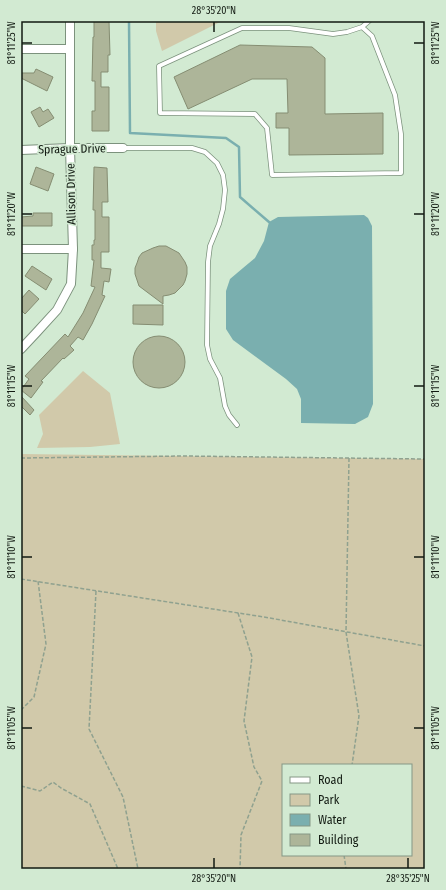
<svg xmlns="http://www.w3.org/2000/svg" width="446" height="890" font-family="'Fira Sans Condensed',sans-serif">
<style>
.green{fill:#d1c9aa;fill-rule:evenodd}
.water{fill:#7aafaf}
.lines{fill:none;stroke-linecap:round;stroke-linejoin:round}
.stream{stroke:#7aafaf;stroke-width:2.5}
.building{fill:#adb599;stroke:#858d72}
.service-casing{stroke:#7c927d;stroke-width:5.5}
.minor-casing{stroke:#7c927d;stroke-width:10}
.path{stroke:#8fa18f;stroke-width:1.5;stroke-dasharray:4 2;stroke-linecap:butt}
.service{stroke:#fff;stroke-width:4}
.minor{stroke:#fff;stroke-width:8}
.ticks{fill:none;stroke:#121a12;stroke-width:1.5}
.labels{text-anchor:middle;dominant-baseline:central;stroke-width:3.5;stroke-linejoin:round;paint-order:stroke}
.street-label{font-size:12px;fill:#121a12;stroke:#d2ead2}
.neatline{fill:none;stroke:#121a12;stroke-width:1.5}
.ticks-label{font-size:10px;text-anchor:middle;fill:#121a12}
</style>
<rect width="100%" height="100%" fill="#d2ead2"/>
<g class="green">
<path d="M 156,21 L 222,21 L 162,51 L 156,31 Z"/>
<path d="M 83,371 L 110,393 L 120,444 L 90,447 L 37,448 L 43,434 L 39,415 Z"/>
<path d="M 21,454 L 425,459 L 425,869 L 21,869 ZM 283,765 L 411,765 L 411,855 L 283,855 Z"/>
</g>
<path class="water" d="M 364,215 L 368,218 L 372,226 L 373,404 L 368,417 L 355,424 L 301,423 L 301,399 L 297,389 L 286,379 L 233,340 L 226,329 L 226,291 L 230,279 L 243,268 L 255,258 L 264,241 L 269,222 L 278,217 Z"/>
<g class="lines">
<path class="stream" d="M 129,21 L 130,133 L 226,138 L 239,147 L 240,197 L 269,222"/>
</g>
<g class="building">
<path d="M 94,21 L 109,21 L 110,55 L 108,55 L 108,72 L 101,72 L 101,87 L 109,87 L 109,131 L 92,131 L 92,111 L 95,111 L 95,81 L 92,81 L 93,37 L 94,37 Z"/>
<path d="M 240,45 L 312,47 L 325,58 L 325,114 L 383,113 L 383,154 L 289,155 L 289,128 L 276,128 L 276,113 L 288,113 L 287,79 L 252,79 L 188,109 L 174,77 Z"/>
<path d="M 36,69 L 53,77 L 47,91 L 21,78 L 21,73 L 34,73 Z"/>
<path d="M 40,107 L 43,112 L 48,109 L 54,118 L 39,127 L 31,112 Z"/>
<path d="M 36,167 L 54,174 L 48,191 L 30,184 Z"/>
<path d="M 94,167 L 107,168 L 108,202 L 102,202 L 102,217 L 109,217 L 109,252 L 101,252 L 101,268 L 111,269 L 109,282 L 104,281 L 102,295 L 105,296 L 92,324 L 83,340 L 78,337 L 70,346 L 74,350 L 64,359 L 63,358 L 41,381 L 43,382 L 31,398 L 21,390 L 29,379 L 25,376 L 65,334 L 68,337 L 83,313 L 95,287 L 91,286 L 94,260 L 92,260 L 92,245 L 94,245 L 94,240 L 95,240 L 95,210 L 93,210 Z"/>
<path d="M 33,213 L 52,213 L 52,226 L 21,226 L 21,217 L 33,216 Z"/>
<path d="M 159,246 L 166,246 L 179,253 L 185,262 L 187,267 L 187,274 L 185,281 L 183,285 L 175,293 L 169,295 L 163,296 L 163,304 L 139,286 L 135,274 L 135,268 L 137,263 L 139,257 L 142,253 L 153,248 Z"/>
<path d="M 32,266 L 52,279 L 46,290 L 25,276 Z"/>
<path d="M 29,290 L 39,299 L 25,314 L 21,310 L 21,299 Z"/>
<path d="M 133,305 L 163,305 L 163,325 L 133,324 Z"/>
<circle cx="159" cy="362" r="26"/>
<path d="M 21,396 L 34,410 L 30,415 L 21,406 Z"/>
</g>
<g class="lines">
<g class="service-casing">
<g id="service">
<path d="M 362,27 L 372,36 L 395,95 L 401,134 L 401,173 L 272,175 L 267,128 L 255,114 L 160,113 L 159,66 L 242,28 L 289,28 L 333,34 L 347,32 L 362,27 L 369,21"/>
<path d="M 123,148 L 192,148 L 205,152 L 217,163 L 223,175 L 225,190 L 223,209 L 219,224 L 210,246 L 208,262 L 207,345 L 210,359 L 220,378 L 225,406 L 229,415 L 237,425"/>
</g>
</g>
<g class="minor-casing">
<g id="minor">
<path d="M 21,49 L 70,49"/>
<path d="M 21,150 L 70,148 L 123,148"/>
<path d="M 21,249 L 73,249"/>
<path d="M 21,349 L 36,333 L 57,310 L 71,284 L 73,249 L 70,148 L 70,21"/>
</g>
</g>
<g class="path">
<path d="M 21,458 L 184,456 L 425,459"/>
<path d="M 349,458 L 346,632 L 359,716 L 352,765"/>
<path d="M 21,579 L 264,617 L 425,646"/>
<path d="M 96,591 L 89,729 L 123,797 L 138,869"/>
<path d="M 238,613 L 252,657 L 244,721 L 254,767 L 262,781 L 241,835 L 240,869"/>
<path d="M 21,710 L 34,697 L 46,644 L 38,581"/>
<path d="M 21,786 L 40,791 L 53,782 L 61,788 L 90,804 L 118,869"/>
<path d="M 344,855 L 346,869"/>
</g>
<use href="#service" class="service"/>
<use href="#minor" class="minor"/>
</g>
<path class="ticks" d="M 214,22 L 214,32M 22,43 L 32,43M 414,43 L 424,43M 22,214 L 32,214M 414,214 L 424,214M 22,386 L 32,386M 414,386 L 424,386M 22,557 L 32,557M 414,557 L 424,557M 22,728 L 32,728M 414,728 L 424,728M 214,858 L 214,868M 408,858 L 408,868"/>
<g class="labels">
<g class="street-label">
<text transform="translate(72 149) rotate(-1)">Sprague Drive</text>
<text transform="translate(71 194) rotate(-91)">Allison Drive</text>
</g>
</g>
<rect width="446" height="890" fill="none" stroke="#d2ead2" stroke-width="44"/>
<rect x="282" y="764" width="130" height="92" fill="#d2ead2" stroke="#859785"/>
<rect x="290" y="777" width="20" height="6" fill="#ffffff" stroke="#859785"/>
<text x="318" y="784" font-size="12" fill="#121a12">Road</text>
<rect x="290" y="794" width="20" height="12" fill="#d1c9aa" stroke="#859785"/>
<text x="318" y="804" font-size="12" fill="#121a12">Park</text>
<rect x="290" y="814" width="20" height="12" fill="#7aafaf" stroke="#859785"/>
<text x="318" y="824" font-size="12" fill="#121a12">Water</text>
<rect x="290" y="834" width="20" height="12" fill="#adb599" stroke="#859785"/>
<text x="318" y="844" font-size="12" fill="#121a12">Building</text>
<rect x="22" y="22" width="402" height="846" class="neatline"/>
<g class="ticks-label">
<text x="214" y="14">28°35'20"N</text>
<text transform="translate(435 43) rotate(-90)" y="4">81°11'25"W</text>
<text transform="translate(11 43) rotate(-90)" y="4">81°11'25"W</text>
<text transform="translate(11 214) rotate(-90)" y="4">81°11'20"W</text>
<text transform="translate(435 214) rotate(-90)" y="4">81°11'20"W</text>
<text transform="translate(435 386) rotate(-90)" y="4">81°11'15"W</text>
<text transform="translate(11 386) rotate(-90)" y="4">81°11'15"W</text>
<text transform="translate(435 557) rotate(-90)" y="4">81°11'10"W</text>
<text transform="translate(11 557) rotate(-90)" y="4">81°11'10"W</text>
<text transform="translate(11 728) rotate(-90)" y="4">81°11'05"W</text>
<text transform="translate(435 728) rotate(-90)" y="4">81°11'05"W</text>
<text x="214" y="882">28°35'20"N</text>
<text x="408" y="882">28°35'25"N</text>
</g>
</svg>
